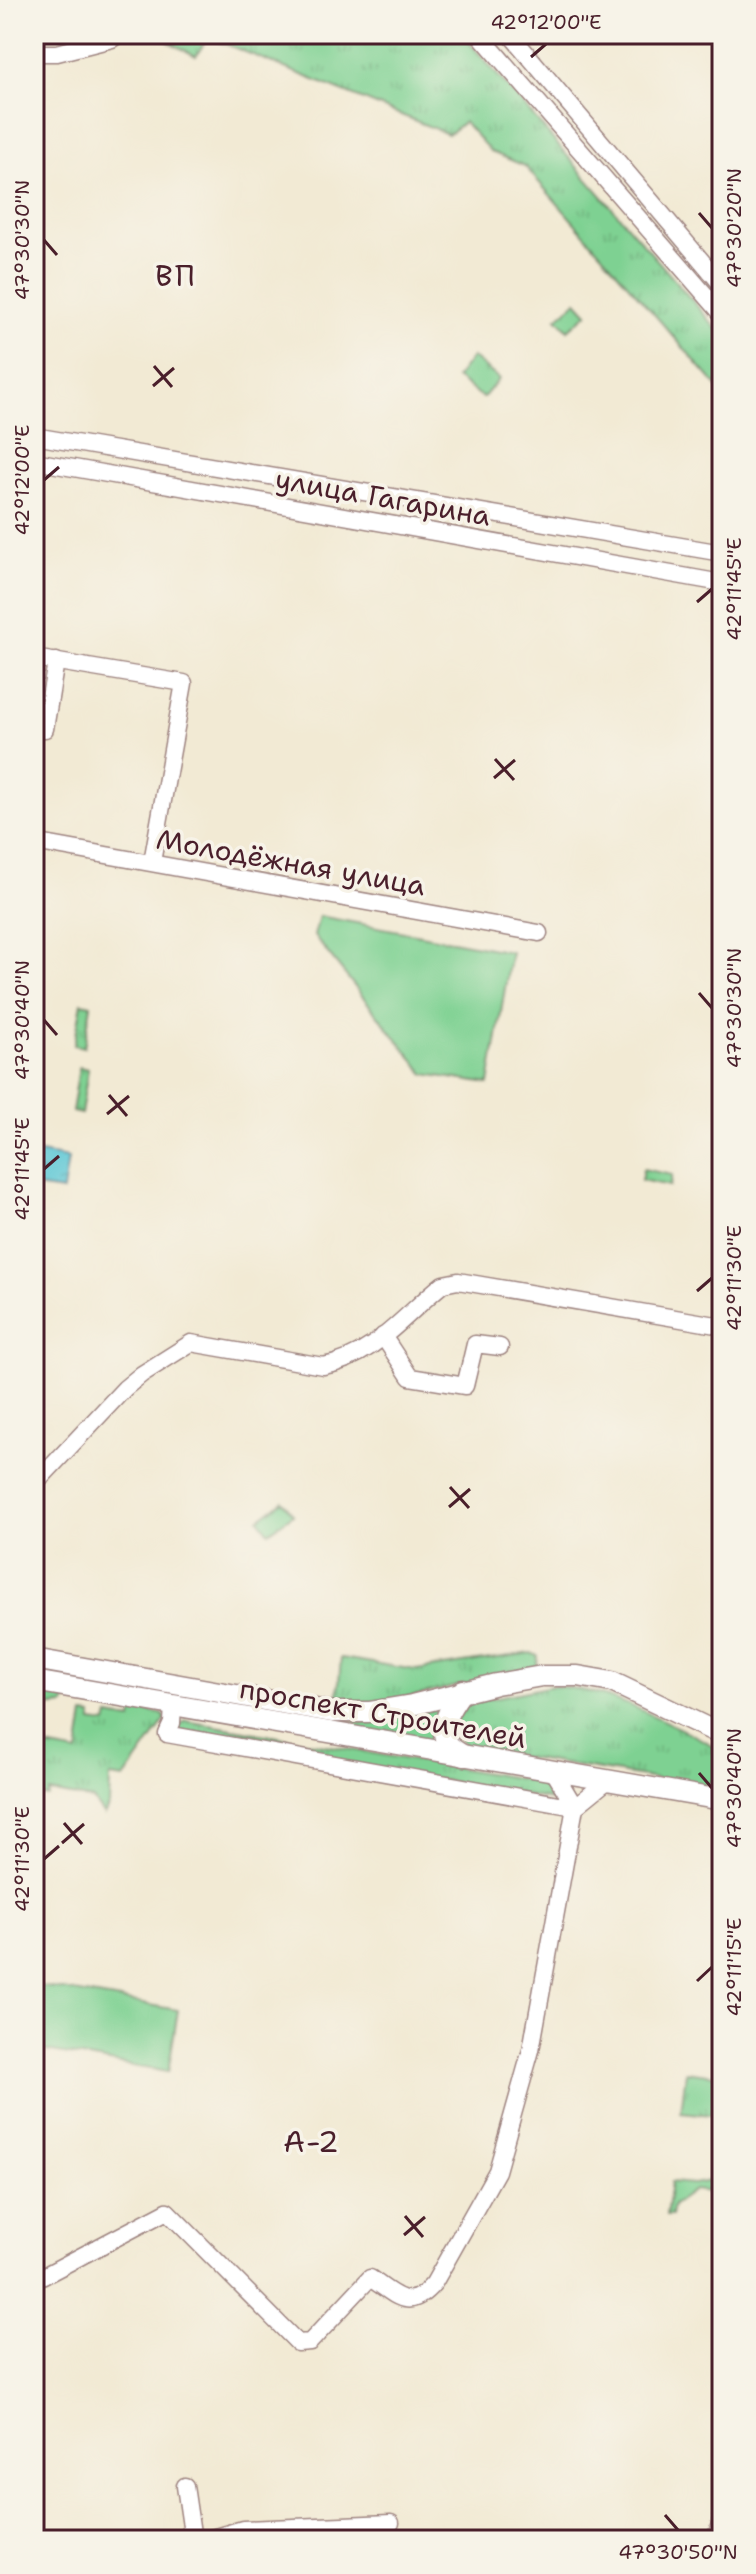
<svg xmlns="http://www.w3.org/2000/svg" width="756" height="2574" font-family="'Shantell Sans',sans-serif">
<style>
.grass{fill:url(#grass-tufts);stroke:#64785e;stroke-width:2}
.pitch{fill:#7ed192;stroke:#64785e;stroke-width:2}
.water{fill:url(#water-ripples);stroke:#527380;stroke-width:2}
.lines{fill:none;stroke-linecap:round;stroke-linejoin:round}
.minor-casing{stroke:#9e8480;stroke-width:19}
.major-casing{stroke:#9e8480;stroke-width:23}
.minor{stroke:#fff;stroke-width:16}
.major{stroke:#fff;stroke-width:20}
.ticks{fill:none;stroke:#4a1f2b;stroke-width:3}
.labels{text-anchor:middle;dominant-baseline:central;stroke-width:7;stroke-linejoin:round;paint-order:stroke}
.street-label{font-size:28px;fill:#4a1f2b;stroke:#f7f3e8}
.neighbourhood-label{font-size:30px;letter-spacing:2px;fill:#4a1f2b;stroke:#f7f3e8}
.neatline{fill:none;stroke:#4a1f2b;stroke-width:3}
.ticks-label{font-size:20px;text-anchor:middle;fill:#4a1f2b}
</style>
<defs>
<pattern id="grass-tufts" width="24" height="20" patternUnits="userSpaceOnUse" patternTransform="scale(2)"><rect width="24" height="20" fill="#7ed192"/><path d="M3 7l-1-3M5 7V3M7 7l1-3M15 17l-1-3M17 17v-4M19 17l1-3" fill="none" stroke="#6eb37e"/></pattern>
<pattern id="water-ripples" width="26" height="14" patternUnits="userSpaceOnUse" patternTransform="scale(2)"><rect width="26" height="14" fill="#5bc7d5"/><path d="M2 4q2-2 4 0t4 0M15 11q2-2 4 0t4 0" fill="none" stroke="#51aab7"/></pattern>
</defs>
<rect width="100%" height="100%" fill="#f7f3e8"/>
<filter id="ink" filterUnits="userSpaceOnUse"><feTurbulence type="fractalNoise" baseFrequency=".0125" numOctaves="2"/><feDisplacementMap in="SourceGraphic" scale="16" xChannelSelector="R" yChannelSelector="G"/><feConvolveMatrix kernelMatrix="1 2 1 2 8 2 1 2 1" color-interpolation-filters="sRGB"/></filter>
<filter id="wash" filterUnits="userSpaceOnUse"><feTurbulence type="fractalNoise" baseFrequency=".006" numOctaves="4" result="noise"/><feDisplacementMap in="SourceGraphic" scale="32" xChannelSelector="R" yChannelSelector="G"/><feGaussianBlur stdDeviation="1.8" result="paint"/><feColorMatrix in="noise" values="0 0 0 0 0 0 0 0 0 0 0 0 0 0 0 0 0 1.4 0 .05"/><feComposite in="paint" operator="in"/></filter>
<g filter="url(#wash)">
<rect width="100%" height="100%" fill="#f2ead4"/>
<g class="grass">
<path d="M 154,34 L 462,34 L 722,335 L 722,392 L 525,166 L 491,152 L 464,122 L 448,134 L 208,37 L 196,56 Z"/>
<path d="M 577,301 L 588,313 L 568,330 L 557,318 Z"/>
<path d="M 472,357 L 499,379 L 483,398 L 456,378 Z"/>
<path d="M 82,1003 L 91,1005 L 84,1047 L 74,1045 Z"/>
<path d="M 79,1067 L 88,1069 L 81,1114 L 72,1112 Z"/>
<path d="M 531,1653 L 538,1656 L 536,1668 L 371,1706 L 337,1705 L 341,1658 L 416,1670 Z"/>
<path d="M 552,1686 C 609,1689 657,1718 707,1742 C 728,1757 726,1782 698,1786 L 467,1748 C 451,1731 452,1715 472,1702 Z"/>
<path d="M 45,1694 L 66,1699 L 65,1705 L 34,1708 L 34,1696 Z"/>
<path d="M 442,1707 L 434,1724 L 440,1745 L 337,1728 L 337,1722 L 365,1723 Z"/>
<path d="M 134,1709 L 162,1714 L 166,1719 L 124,1779 L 110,1777 L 109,1805 L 104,1815 L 93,1800 L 49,1792 L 48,1797 L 34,1795 L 34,1745 L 78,1753 L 84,1715 L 92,1716 L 92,1722 L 107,1724 L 109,1716 L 132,1720 Z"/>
<path d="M 186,1721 L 551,1784 L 560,1792 L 558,1801 L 179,1733 L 178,1726 Z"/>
<path d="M 686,2071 L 722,2076 L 722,2116 L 681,2112 Z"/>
<path d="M 710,2181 L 722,2182 L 722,2194 L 694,2190 L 673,2205 L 671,2216 L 666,2216 L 671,2182 L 693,2184 Z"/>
</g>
<g class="pitch">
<path d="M 319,916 L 511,952 L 489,1084 L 425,1074 L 314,936 Z"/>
<path d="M 643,1169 L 672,1175 L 670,1186 L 641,1180 Z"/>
<path d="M 283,1501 L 293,1514 L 269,1532 L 259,1519 Z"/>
<path d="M 34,1985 L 178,2010 L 168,2072 L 34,2049 Z"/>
</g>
<path class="water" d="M 34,1152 L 68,1158 L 63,1191 L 34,1187 Z"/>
</g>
<g filter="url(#ink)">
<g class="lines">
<g class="minor-casing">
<g id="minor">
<path d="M 479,34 L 722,314"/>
<path d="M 510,34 L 722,285"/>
<path d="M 34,53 L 57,53 L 112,39 L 119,34"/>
<path d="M 34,436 L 722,553"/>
<path d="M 34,461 L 722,583"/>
<path d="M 34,658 L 184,683 L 152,862"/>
<path d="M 45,729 L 56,661"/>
<path d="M 34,842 C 203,871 371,902 539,933"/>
<path d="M 383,1336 L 410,1377 L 465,1386 L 475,1344 L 500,1347"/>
<path d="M 34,1485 L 125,1388 L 142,1374 L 191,1343 L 323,1366 C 373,1358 405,1314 443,1284 L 458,1281 L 722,1326"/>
<path d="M 173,1705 L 172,1723 L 167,1734 L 575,1807"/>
<path d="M 554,1772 L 575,1807"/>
<path d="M 34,2281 L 167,2211 L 298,2343 L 310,2342 L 370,2278 C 397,2296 409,2313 434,2283 L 497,2171 L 531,2050 L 575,1807 L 607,1781"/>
<path d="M 185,2486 L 193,2540"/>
<path d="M 205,2540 L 243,2529 L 391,2523"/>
<path d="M 715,2540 L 722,2517"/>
</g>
</g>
<g class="major-casing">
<g id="major">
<path d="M 34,1659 L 332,1712 L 369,1712 L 412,1705 L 496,1684 L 542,1676 L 578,1676 L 612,1682 L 722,1735"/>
<path d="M 34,1681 L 722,1800"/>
<path d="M 463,1690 C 453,1704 436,1726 448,1744 C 451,1748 459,1753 464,1756"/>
</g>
</g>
<use href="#minor" class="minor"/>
<use href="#major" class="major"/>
</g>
</g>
<path class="ticks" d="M 531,57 L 546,44M 699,213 L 712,228M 44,240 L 57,255M 154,366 L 172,387M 153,386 L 174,368M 44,480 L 59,467M 697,602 L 712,589M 495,759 L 514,780M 494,778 L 515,760M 699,993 L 712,1008M 44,1020 L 57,1035M 109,1095 L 127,1116M 107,1114 L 129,1096M 44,1169 L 59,1156M 697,1291 L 712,1278M 450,1487 L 469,1508M 449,1507 L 470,1489M 699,1773 L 712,1788M 64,1823 L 82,1844M 62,1843 L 84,1824M 44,1859 L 59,1846M 697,1981 L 712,1967M 405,2216 L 423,2237M 404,2235 L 425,2217M 665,2515 L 678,2530"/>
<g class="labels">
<g class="street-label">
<text transform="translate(383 497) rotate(10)">улица Гагарина</text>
<text transform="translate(291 862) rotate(10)">Молодёжная улица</text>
<text transform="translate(383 1713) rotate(10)">проспект Строителей</text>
</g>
<g class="neighbourhood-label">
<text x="176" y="275">ВП</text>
<text x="312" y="2141">А-2</text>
</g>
</g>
<rect width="756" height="2574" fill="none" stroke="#f7f3e8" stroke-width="88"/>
<rect x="44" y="44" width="668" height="2486" class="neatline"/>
<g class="ticks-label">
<text x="546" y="29">42°12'00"E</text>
<text transform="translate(734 228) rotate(-90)" y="7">47°30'20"N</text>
<text transform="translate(22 240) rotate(-90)" y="7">47°30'30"N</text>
<text transform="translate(22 480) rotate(-90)" y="7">42°12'00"E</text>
<text transform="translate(734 589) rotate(-90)" y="7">42°11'45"E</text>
<text transform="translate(734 1008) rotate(-90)" y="7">47°30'30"N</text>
<text transform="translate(22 1020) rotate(-90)" y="7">47°30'40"N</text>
<text transform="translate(22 1169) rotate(-90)" y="7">42°11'45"E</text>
<text transform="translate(734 1278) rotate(-90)" y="7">42°11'30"E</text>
<text transform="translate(734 1788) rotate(-90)" y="7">47°30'40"N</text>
<text transform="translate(22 1859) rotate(-90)" y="7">42°11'30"E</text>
<text transform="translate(734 1967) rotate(-90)" y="7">42°11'15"E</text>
<text x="678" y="2559">47°30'50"N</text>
</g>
</svg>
